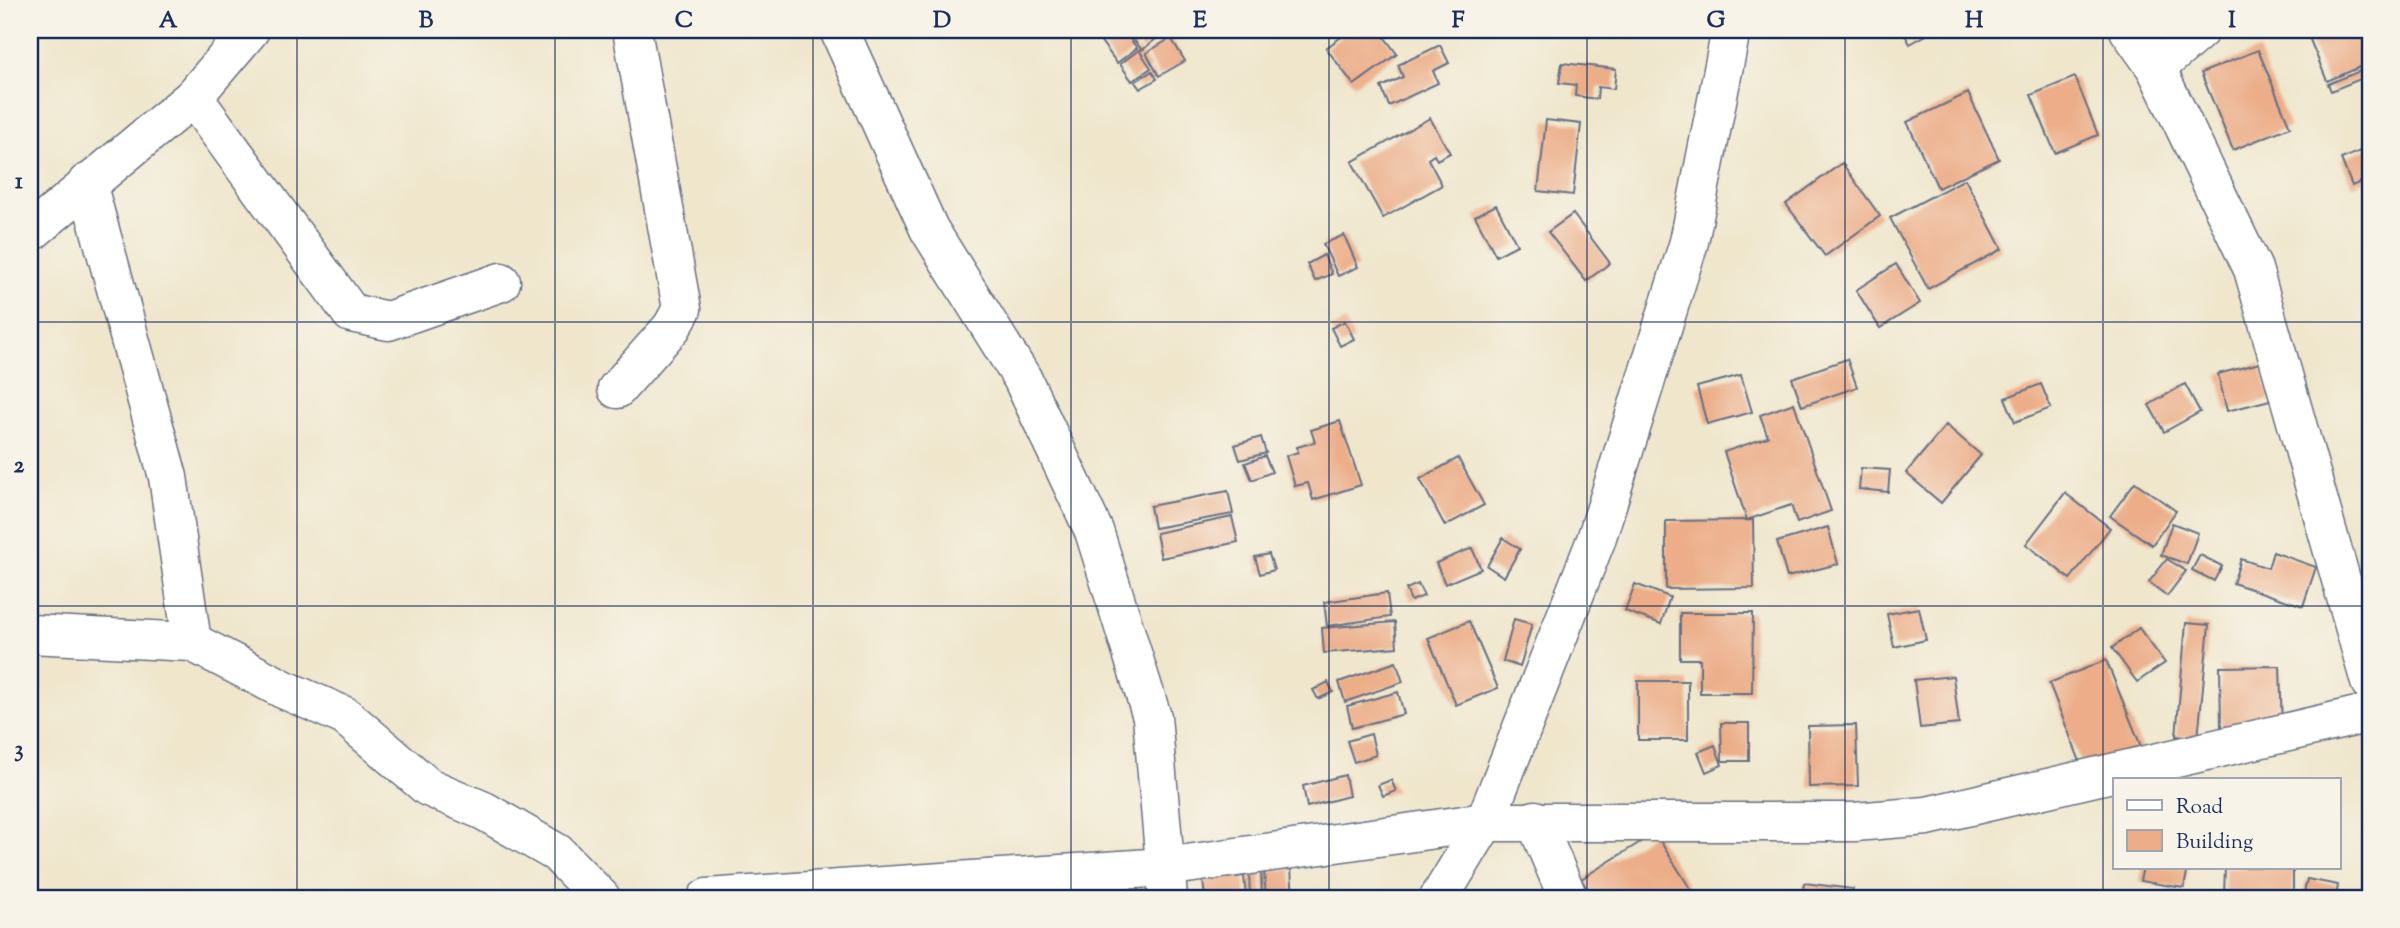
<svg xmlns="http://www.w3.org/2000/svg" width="2400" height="928" font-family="'Sorts Mill Goudy',serif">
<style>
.building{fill:#ecad88}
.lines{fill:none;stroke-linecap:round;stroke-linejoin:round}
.minor-casing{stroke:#656f84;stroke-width:41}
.minor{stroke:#fff;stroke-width:38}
.grid{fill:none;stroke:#1b2f5e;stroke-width:2;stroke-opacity:0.55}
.neatline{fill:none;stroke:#1b2f5e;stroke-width:2.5}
.grid-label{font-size:23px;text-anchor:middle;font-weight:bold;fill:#1b2f5e}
</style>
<rect width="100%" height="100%" fill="#f7f3e8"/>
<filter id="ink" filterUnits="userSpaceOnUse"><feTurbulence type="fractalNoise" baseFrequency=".0143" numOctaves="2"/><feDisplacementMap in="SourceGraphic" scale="14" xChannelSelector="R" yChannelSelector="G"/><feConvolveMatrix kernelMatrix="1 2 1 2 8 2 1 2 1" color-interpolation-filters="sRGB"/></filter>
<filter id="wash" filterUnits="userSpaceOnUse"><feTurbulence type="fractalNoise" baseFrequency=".00686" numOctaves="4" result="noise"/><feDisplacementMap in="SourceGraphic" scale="28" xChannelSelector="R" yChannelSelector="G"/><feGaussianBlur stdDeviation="1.57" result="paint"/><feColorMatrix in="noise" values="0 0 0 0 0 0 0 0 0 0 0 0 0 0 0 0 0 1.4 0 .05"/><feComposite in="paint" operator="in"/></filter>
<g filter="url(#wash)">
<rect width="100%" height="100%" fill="#efe6cc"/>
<g id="blocks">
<g class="building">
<path d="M 1097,30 L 1123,30 L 1137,48 L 1117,63 L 1094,32 Z"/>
<path d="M 1126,30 L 1163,30 L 1165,32 L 1142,50 Z"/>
<path d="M 1351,30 L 1379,30 L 1397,54 L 1354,85 L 1326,48 Z"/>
<path d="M 1902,30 L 1935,30 L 1910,44 Z"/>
<path d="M 2306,30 L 2368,30 L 2370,63 L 2327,81 Z"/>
<path d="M 1171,38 L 1185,61 L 1159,76 L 1146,53 Z"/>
<path d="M 1440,45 L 1449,63 L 1433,71 L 1438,83 L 1389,106 L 1381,87 L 1403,77 L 1398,65 Z"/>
<path d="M 1139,50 L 1151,68 L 1132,81 L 1120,64 Z"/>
<path d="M 2258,50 L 2290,127 L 2233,150 L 2201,73 Z"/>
<path d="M 1562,63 L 1616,69 L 1614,89 L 1598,87 L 1597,99 L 1575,96 L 1576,85 L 1559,83 Z"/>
<path d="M 1152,71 L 1157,79 L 1140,89 L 1135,82 Z"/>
<path d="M 2360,71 L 2363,78 L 2331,91 L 2328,84 Z"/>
<path d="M 2075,77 L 2098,135 L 2055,153 L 2031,95 Z"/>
<path d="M 1968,93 L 1999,159 L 1938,188 L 1907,122 Z"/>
<path d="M 1430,118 L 1450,153 L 1437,160 L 1434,155 L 1428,159 L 1442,185 L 1383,218 L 1352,162 Z"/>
<path d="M 1546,120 L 1581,124 L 1573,195 L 1538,191 Z"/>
<path d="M 2370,147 L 2370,178 L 2352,186 L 2341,159 Z"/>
<path d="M 1842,163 L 1880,216 L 1825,256 L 1786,204 Z"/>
<path d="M 1965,179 L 2002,249 L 1928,289 L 1890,218 Z"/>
<path d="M 1496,205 L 1517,245 L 1496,256 L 1475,216 Z"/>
<path d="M 1573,214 L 1610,263 L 1586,281 L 1548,232 Z"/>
<path d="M 1344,235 L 1358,267 L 1338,276 L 1323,244 Z"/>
<path d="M 1324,255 L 1332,274 L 1315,281 L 1307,264 Z"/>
<path d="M 1896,264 L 1920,303 L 1880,328 L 1856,290 Z"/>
<path d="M 1345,321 L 1354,339 L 1340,346 L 1331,328 Z"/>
<path d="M 1847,359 L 1857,387 L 1802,406 L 1792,378 Z"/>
<path d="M 2260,363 L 2270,400 L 2227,411 L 2218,374 Z"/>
<path d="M 1741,375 L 1752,412 L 1707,424 L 1697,387 Z"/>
<path d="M 2041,384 L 2051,408 L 2015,422 L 2005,398 Z"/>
<path d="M 2185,384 L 2200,412 L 2164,432 L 2149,405 Z"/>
<path d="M 1794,403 L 1831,511 L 1797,523 L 1791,505 L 1747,520 L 1724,452 L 1768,437 L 1760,415 Z"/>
<path d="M 1340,421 L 1361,485 L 1313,500 L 1308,483 L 1295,486 L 1286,456 L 1298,452 L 1297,447 L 1315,442 L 1311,430 Z"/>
<path d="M 1946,425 L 1981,455 L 1941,503 L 1906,473 Z"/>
<path d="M 1261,437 L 1266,453 L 1240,460 L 1235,445 Z"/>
<path d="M 1265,456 L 1272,472 L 1252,480 L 1245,463 Z"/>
<path d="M 1458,458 L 1484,505 L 1445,526 L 1420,479 Z"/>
<path d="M 1861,468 L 1890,470 L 1888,492 L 1859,489 Z"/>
<path d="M 2135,482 L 2176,511 L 2152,545 L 2110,516 Z"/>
<path d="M 1228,491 L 1233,514 L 1154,528 L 1150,506 Z"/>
<path d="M 2065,493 L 2110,528 L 2070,579 L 2026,544 Z"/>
<path d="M 1232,517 L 1238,542 L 1161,558 L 1156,533 Z"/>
<path d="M 1753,520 L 1754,588 L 1666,589 L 1666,521 Z"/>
<path d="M 2172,523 L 2198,533 L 2187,564 L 2161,555 Z"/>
<path d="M 1828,527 L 1838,564 L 1787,577 L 1777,542 Z"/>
<path d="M 1503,538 L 1520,549 L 1504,577 L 1487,566 Z"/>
<path d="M 1472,548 L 1481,569 L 1445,584 L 1436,563 Z"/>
<path d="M 2273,552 L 2316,567 L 2303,606 L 2233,583 L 2241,559 L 2268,568 Z"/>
<path d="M 1269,554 L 1274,570 L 1260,574 L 1255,557 Z"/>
<path d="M 2200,555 L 2222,566 L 2214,581 L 2192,570 Z"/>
<path d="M 2167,559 L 2186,571 L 2167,596 L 2149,582 Z"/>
<path d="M 1418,584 L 1424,596 L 1411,601 L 1406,589 Z"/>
<path d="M 1635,584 L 1670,597 L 1661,624 L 1625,611 Z"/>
<path d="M 1387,593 L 1390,617 L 1327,626 L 1324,602 Z"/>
<path d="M 1919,608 L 1926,640 L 1894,647 L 1887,614 Z"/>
<path d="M 1680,613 L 1753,613 L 1752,693 L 1700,693 L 1700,659 L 1680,659 Z"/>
<path d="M 1514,619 L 1532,624 L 1520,667 L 1503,661 Z"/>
<path d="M 1469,621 L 1498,688 L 1456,705 L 1428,638 Z"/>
<path d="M 1395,622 L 1397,647 L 1324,653 L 1322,628 Z"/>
<path d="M 2186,623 L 2209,625 L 2198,738 L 2176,736 Z"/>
<path d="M 2139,628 L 2165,663 L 2137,682 L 2112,648 Z"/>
<path d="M 2106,660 L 2145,756 L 2087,779 L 2049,683 Z"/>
<path d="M 1396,662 L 1403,682 L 1345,702 L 1339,682 Z"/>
<path d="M 2280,666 L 2282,729 L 2221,730 L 2220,667 Z"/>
<path d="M 1953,676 L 1959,724 L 1920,728 L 1914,680 Z"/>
<rect x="1638" y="681" width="50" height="59"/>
<path d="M 1328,682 L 1333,692 L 1318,699 L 1313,690 Z"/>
<path d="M 1398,692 L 1404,714 L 1352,728 L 1347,706 Z"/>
<path d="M 1721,723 L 1749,723 L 1749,761 L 1722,761 Z"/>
<path d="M 1856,725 L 1858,786 L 1809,787 L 1808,726 Z"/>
<path d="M 1371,734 L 1376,755 L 1354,762 L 1347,741 Z"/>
<path d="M 1715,745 L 1722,765 L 1706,772 L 1698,752 Z"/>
<path d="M 1345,775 L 1349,796 L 1307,807 L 1303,786 Z"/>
<path d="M 1391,780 L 1396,791 L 1383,796 L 1378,785 Z"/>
<path d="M 1655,833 L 1695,896 L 1593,898 L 1581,879 Z"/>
<path d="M 2143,867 L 2188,867 L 2184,888 L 2140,881 Z"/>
<path d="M 2225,867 L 2293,867 L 2293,897 L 2224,895 Z"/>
<path d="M 1261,868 L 1262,898 L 1250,898 L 1249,869 Z"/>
<path d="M 1291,869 L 1293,897 L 1266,898 L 1264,871 Z"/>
<path d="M 1244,876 L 1246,898 L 1205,898 L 1203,880 Z"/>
<path d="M 2307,879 L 2338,885 L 2336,898 L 2303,898 Z"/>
<path d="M 1153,882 L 1156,898 L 1140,898 L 1137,885 Z"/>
<path d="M 1804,883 L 1853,889 L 1852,898 L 1803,898 Z"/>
</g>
</g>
</g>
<g filter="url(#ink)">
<use href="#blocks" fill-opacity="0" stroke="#656f84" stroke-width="2"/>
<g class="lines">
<g class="minor-casing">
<g id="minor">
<path d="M 839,30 L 929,229 L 1022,378 L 1094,531 L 1152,717 L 1168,898"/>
<path d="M 2129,30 L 2156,68 L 2253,269 L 2370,682"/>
<path d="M 2156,68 L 2200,30"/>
<path d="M 193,97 L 351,313 L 388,321 L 501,282"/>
<path d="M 87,183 L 168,477 L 192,642"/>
<path d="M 30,233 L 193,97 L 250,30"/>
<path d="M 617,389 L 672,327 L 682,309 L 632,30"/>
<path d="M 30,634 L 192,642 L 283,689 L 345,716 L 428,787 L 484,811 L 557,853 L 601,898"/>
<path d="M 1535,820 L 1568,898"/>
<path d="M 707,898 L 1165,867 L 1485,822 L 1854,822 L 1927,816 L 2370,713"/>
<path d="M 1439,898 L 1485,822 L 1596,540 L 1689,242 L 1731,30"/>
</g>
</g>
<use href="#minor" class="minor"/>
</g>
</g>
<path class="grid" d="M 297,30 L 297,898M 555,30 L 555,898M 813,30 L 813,898M 1071,30 L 1071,898M 1329,30 L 1329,898M 1587,30 L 1587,898M 1845,30 L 1845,898M 2103,30 L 2103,898M 30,322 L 2370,322M 30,606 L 2370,606"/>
<rect width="2400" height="928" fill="none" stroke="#f7f3e8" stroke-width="77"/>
<rect x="2113" y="778" width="228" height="91" fill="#f7f3e8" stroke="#9fa5b1" stroke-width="2"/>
<rect x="2127" y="800" width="35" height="10" fill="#ffffff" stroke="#9fa5b1" stroke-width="2"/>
<text x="2176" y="813" font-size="21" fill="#1b2f5e">Road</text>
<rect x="2127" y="830" width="35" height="21" fill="#ecad88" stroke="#9fa5b1" stroke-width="2"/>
<text x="2176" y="848" font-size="21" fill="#1b2f5e">Building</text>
<rect x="38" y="38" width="2324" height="852" class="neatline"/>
<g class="grid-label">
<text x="168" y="27">A</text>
<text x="426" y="27">B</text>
<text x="684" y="27">C</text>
<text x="942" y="27">D</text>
<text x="1200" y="27">E</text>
<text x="1458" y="27">F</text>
<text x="1716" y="27">G</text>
<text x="1974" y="27">H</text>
<text x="2232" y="27">I</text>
<text x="19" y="188">1</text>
<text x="19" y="472">2</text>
<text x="19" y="756">3</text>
</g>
</svg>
